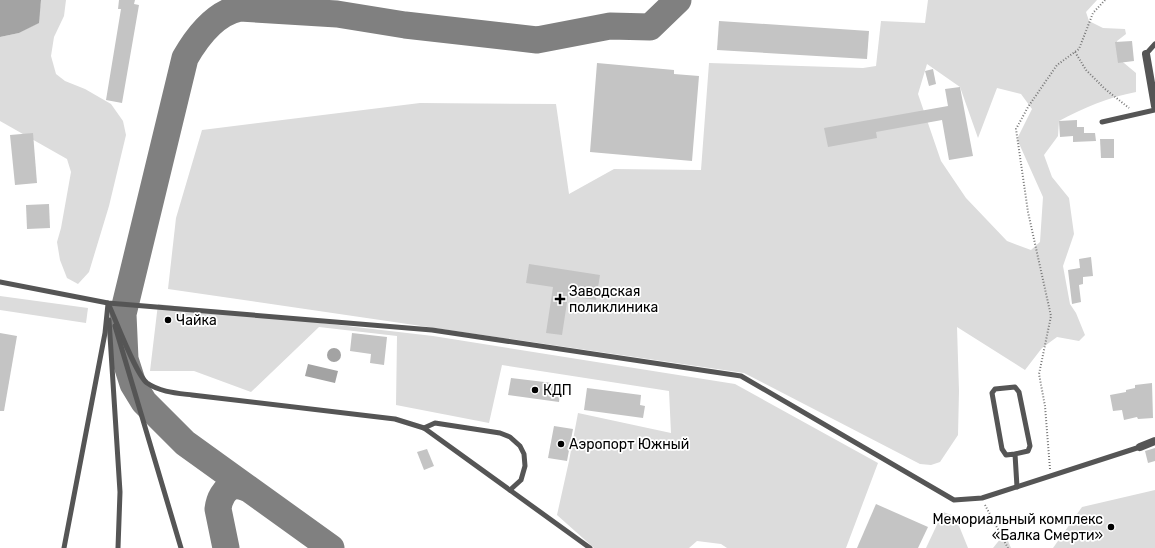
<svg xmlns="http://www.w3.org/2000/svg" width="1155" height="548" font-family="Rubik,sans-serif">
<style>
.green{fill:#dcdcdc;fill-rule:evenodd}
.water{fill:#a3a3a3}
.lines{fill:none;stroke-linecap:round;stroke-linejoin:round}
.taxiway{stroke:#808080;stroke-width:27}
.building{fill:#c4c4c4}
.path{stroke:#777;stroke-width:2;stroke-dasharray:1 2;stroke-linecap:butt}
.lane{stroke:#555;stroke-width:5}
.street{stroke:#555;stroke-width:8}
.poi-dot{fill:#000;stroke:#fff;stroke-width:1.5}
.labels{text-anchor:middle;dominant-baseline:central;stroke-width:3.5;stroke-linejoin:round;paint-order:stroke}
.poi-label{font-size:14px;fill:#000;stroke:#fff;text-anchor:start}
</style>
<rect width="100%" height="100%" fill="#fff"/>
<g class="green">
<path d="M 41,0 L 66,0 L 64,16 L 54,37 L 51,56 L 56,74 L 65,81 L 85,89 L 111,104 L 123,121 L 126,135 L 109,206 L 89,272 L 78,284 L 67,278 L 60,260 L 57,242 L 61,228 L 71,172 L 67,159 L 0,121 L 0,37 L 19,33 L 38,23 Z"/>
<path d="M 928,0 L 1097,0 L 1086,12 L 1089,21 L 1103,28 L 1125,29 L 1126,34 L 1117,41 L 1118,58 L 1136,73 L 1136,92 C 1109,97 1083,108 1059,121 L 1058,136 L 1044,155 L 1052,177 L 1069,198 L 1074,234 L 1063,266 L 1070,304 L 1076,313 L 1085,335 L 1079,341 L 1057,337 L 1042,348 L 1025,370 L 957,327 L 959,391 L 958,435 L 940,462 L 931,465 L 920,464 L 744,373 L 168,289 L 176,218 L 202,130 L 420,103 L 556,104 L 569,194 L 614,169 L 701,170 L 709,63 L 863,68 L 876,66 L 881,21 L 925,23 ZM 927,64 L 960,87 L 978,138 L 997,88 L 1021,94 L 1032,109 L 1017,139 L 1043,197 L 1040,242 L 1031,250 L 1007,241 L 966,198 L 941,161 L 918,94 Z"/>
<path d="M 0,296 L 88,308 L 86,323 L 0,310 Z"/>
<path d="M 158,304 L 433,336 L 735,384 L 878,463 L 846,548 L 727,548 L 721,544 L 697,541 L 689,548 L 594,548 L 557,515 L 569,461 L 578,413 L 671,433 L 669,391 L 502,365 L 489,423 L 396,405 L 397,336 L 319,327 L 251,392 L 194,371 L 150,371 Z"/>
<path d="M 1155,490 L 1155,548 L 1053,548 L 1082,507 Z"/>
<path d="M 943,512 L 955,516 L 968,548 L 926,548 Z"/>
<path d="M 1001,538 L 1008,541 L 1011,548 L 993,548 Z"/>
</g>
<g class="water">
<path d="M 0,0 L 41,0 L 39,23 L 19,33 L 0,37 Z"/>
<circle cx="334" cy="355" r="7"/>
<path d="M 308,364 L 338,371 L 335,383 L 305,376 Z"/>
</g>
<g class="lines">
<g class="taxiway">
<path d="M 226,548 L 218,509 C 219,500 224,488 234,486 C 238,485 243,487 247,488"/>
<path d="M 331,548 L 185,443 L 144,402 L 133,384 L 125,359 L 123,314 L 185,58 C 197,37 215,13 240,8 L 337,14 L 405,25 L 537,40 L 610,26 L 650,27 L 678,0"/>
</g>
</g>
<g class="building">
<path d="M 119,0 L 135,0 L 134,4 L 139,5 L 122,103 L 106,100 L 121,9 L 118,9 Z"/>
<path d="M 719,21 L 869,31 L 867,59 L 717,50 Z"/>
<path d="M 1132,41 L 1134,61 L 1118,63 L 1115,42 Z"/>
<path d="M 597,63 L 674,70 L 674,74 L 699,76 L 692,161 L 590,152 Z"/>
<path d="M 933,69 L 936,84 L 929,86 L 925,71 Z"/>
<path d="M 960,87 L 973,156 L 949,160 L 942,120 L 876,132 L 877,138 L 828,147 L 824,128 L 948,106 L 945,89 Z"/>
<path d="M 1077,120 L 1077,127 L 1084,127 L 1084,133 L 1095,133 L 1096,141 L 1073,142 L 1073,136 L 1060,137 L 1059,121 Z"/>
<path d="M 33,133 L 37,183 L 15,185 L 10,135 Z"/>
<path d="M 1100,139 L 1114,139 L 1114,158 L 1101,158 Z"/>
<path d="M 49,204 L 50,228 L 27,229 L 26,205 Z"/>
<path d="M 1091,257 L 1093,276 L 1083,277 L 1083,284 L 1079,285 L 1081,302 L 1072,304 L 1068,270 L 1080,268 L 1079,259 Z"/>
<path d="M 529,264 L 600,275 L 596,300 L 568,296 L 562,335 L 546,333 L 553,287 L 526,283 Z"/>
<path d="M 0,333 L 17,336 L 4,411 L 0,411 Z"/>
<path d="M 352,333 L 387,337 L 384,365 L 370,363 L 371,354 L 350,351 Z"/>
<path d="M 511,378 L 561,384 L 559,402 L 508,395 Z"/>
<path d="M 1152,383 L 1153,418 L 1138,419 L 1137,417 L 1124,420 L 1122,410 L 1113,411 L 1110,395 L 1126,392 L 1126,390 L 1135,388 L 1135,385 Z"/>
<path d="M 587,388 L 641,395 L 640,405 L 645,406 L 643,418 L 584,410 Z"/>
<path d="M 554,426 L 573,429 L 567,461 L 548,458 Z"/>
<path d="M 1155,448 L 1155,461 L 1148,463 L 1145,451 Z"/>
<path d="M 427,449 L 434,466 L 424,470 L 417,452 Z"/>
<path d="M 876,504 L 928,527 L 918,548 L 857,548 Z"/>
</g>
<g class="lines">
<g class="path">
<path d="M 1075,52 L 1086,70 L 1105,89 L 1129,108"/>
<path d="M 1050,469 L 1045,406 L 1039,374 L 1051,316 L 1028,212 L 1016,129 L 1028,107 L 1057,65 L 1079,49 L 1093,13 L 1105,0"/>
<path d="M 985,505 L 1008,548"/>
</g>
<g class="lane">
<path d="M 1146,54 L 1155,44"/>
<path d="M 1102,122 L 1155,110"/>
<path d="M 0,282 L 108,303 L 432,330 L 741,376 L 954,500 L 982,498 L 1140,447"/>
<path d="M 108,303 C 115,318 136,375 147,383 C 160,392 176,393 192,395 L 395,419 L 424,428 L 590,548"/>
<path d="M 109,320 L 120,492 L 118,548"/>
<path d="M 115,326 L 181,548"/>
<path d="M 424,428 L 435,423 L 500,433 L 510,437 L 520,446 L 524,454 L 525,466 L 521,480 L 510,490"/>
<path d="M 1015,454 L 1006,455 L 1002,449 L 992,393 L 995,389 L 1015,387 L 1019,392 L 1030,446 L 1028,451 L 1015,454 L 1017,487"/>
<path d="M 64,548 L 105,333 L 108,304"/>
</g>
<g class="street">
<path d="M 1146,54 L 1155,106"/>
<path d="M 1140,447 L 1155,441"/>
</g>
</g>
<g class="poi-dot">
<path d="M558 293h4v4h4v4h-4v4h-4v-4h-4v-4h4z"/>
<circle cx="168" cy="320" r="4"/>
<circle cx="535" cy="390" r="4"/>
<circle cx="561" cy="444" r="4"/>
<circle cx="1111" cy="527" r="4"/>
</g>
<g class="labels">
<g class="poi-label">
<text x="569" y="291">Заводская<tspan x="569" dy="16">поликлиника</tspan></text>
<text x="176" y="320">Чайка</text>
<text x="543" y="390">КДП</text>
<text x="569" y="444">Аэропорт Южный</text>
<text x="1103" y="519" text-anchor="end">Мемориальный комплекс<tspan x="1103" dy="16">«Балка Смерти»</tspan></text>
</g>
</g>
</svg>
